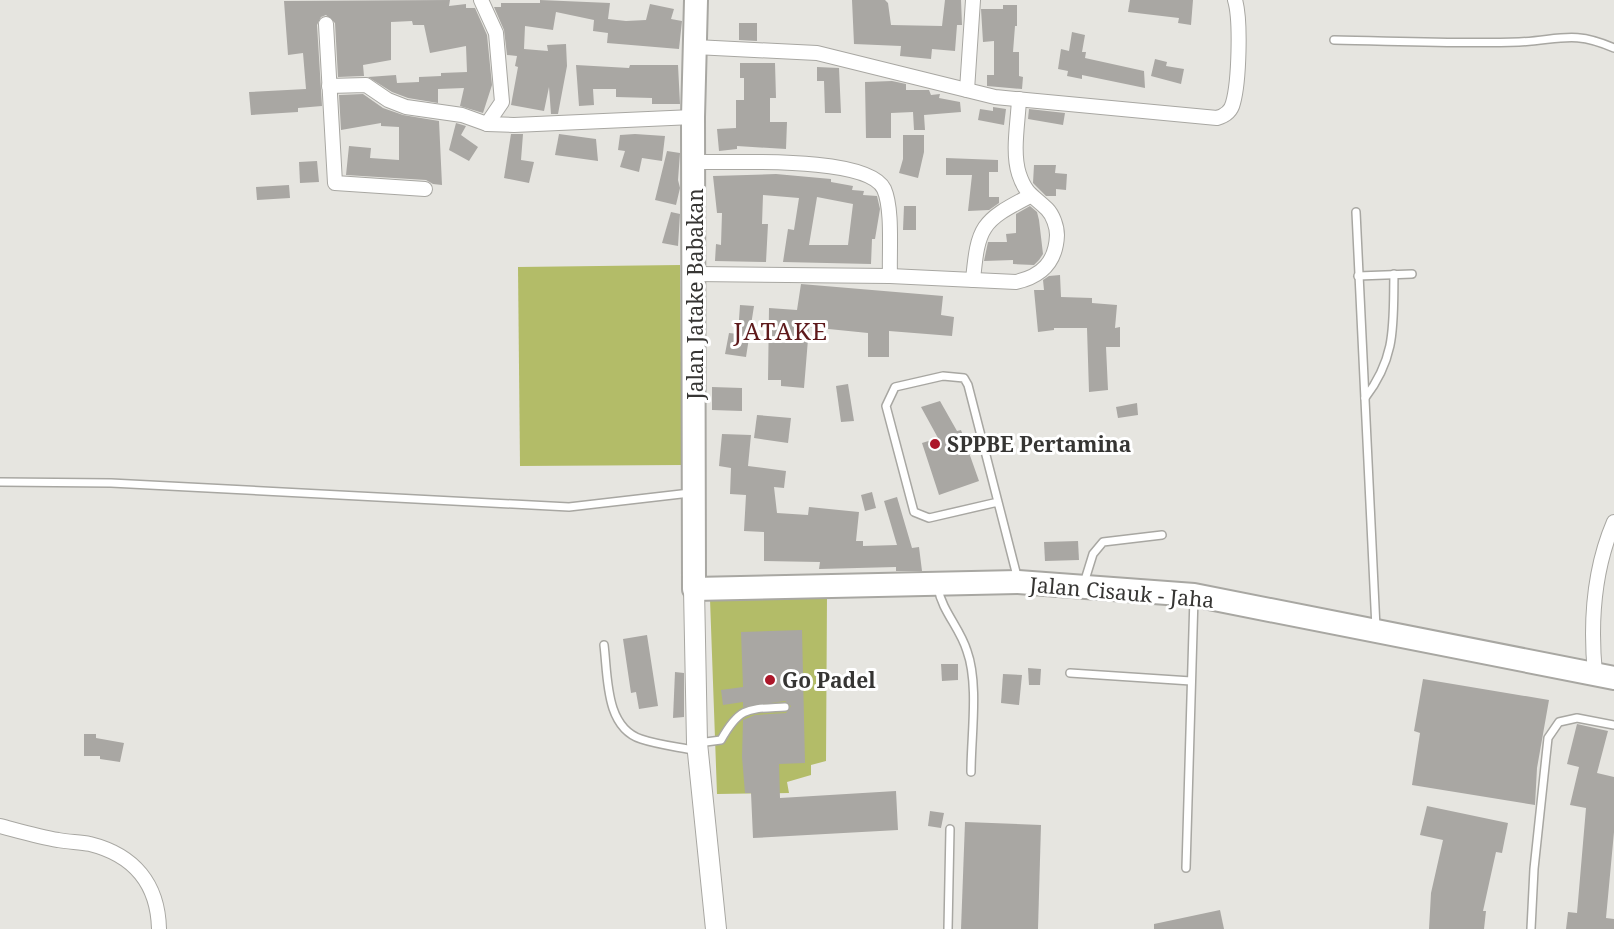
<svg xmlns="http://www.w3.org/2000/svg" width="1614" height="929" font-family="'Noto Serif',serif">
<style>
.grass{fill:#b3bc68}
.building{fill:#a9a7a3;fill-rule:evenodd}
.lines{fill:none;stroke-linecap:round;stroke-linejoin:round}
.lane-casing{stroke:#a8a7a2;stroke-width:10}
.street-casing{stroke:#a8a7a2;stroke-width:16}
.secondary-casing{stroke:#a8a7a2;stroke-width:22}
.primary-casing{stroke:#a8a7a2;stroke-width:26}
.lane{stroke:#fff;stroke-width:7}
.street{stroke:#fff;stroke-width:14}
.secondary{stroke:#fff;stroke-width:20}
.primary{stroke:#fff;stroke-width:22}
.poi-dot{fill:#ac1729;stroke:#fff;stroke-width:2}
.labels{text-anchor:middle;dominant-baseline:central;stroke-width:6;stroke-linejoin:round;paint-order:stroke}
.street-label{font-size:21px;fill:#363533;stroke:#fff}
.poi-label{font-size:21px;font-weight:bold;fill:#363533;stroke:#fff;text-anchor:start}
.quarter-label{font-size:24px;letter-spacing:1.5px;fill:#5f1a1c;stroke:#fff}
</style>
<rect width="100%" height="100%" fill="#e6e5e0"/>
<g class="grass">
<path d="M 680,265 L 682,465 L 520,466 L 518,267 Z"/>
<path d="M 827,596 L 826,761 L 811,765 L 811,775 L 787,782 L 789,793 L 717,794 L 710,599 Z"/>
</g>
<g class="building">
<path d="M 450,0 L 449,6 L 466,4 L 466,8 L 475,8 L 487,35 L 492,85 L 483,113 L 460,106 L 464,88 L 438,89 L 438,103 L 408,98 L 392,92 L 368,77 L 396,75 L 397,83 L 419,82 L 419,77 L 441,76 L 441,73 L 467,72 L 466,46 L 430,53 L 424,25 L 413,25 L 412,21 L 391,22 L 391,60 L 363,65 L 364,76 L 338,77 L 335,23 L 326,15 L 321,17 L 317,25 L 322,106 L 298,108 L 298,112 L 251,115 L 249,92 L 306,89 L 303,53 L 288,55 L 284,1 Z"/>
<path d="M 540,0 L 610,3 L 608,19 L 626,21 L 646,20 L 650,4 L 674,9 L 671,19 L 682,21 L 679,49 L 607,43 L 608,33 L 593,31 L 594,20 L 556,12 L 553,30 L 525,26 L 524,49 L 548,51 L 547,45 L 566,44 L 567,66 L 558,114 L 551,114 L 549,87 L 544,111 L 511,105 L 518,67 L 515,66 L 517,56 L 507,55 L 504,30 L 494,7 L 501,7 L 501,3 L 540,3 Z"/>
<path d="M 852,0 L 885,0 L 888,3 L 891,25 L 942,26 L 945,0 L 961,0 L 962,25 L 957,25 L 955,51 L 932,49 L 931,59 L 900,56 L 901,46 L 854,44 Z"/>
<path d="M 1130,0 L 1193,0 L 1191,25 L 1178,23 L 1179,18 L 1128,12 Z"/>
<path d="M 1003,5 L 1017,5 L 1017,26 L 1015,26 L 1013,52 L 1019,52 L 1019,76 L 1023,77 L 1022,89 L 987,86 L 987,75 L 994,75 L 994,41 L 983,42 L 981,9 L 1003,9 Z"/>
<path d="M 739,23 L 757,23 L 757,41 L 739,40 Z"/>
<path d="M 1072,32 L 1085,35 L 1082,52 L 1086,52 L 1085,58 L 1144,71 L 1145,88 L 1082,75 L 1082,79 L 1067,76 L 1068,71 L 1058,69 L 1061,49 L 1069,51 Z"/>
<path d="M 1155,59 L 1167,62 L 1166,66 L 1184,69 L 1181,84 L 1151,76 Z"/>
<path d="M 740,63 L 775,63 L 776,98 L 770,98 L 770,122 L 787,122 L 786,149 L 737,146 L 737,149 L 719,151 L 717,129 L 736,128 L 736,100 L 744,100 L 744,78 L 740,78 Z"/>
<path d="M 576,65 L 629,68 L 630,65 L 678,65 L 680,104 L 652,104 L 652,98 L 616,97 L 616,89 L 593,89 L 594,105 L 579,106 Z"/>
<path d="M 817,67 L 839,68 L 841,113 L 825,113 L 824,81 L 817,81 Z"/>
<path d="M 892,81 L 906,84 L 906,90 L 929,90 L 931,95 L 940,94 L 939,98 L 960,102 L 961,112 L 924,115 L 925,130 L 914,130 L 913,112 L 891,113 L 891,138 L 866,138 L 865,82 Z"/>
<path d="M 363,94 L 383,108 L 403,115 L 439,121 L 442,185 L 433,184 L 426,180 L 346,175 L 349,146 L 371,148 L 370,158 L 399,160 L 399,127 L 381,126 L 381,123 L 341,130 L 339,95 Z"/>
<path d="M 993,107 L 1006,109 L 1004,125 L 978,120 L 980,109 L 993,111 Z"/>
<path d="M 1029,109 L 1065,113 L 1063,125 L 1028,119 Z"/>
<path d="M 456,123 L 466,126 L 461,135 L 478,147 L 469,161 L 449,150 Z"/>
<path d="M 511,134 L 523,134 L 521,160 L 534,162 L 529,183 L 504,178 Z"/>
<path d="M 559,134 L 596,139 L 598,161 L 555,155 Z"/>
<path d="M 635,134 L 665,136 L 662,161 L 642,158 L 639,172 L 620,167 L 625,151 L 618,150 L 620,135 Z"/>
<path d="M 903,135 L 924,135 L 924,152 L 918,178 L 899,173 L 903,159 Z"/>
<path d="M 667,151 L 680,153 L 678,180 L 680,188 L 676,205 L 655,200 Z"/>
<path d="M 946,158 L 998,160 L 998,172 L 989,172 L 989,197 L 999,197 L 999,203 L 989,210 L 968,211 L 972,175 L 946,175 Z"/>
<path d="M 317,161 L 319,182 L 300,183 L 299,162 Z"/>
<path d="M 1034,165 L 1056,165 L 1055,173 L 1067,174 L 1066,190 L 1056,189 L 1056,196 L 1046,196 L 1033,183 Z"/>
<path d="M 776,174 L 831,179 L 831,182 L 853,186 L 852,190 L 864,191 L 863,195 L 877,196 L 880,209 L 875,239 L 872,239 L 871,264 L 783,262 L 788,229 L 794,230 L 799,198 L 763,195 L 762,224 L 768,224 L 766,262 L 715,261 L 716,244 L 721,245 L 722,213 L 717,213 L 713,176 ZM 817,197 L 853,204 L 848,245 L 809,245 Z"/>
<path d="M 289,185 L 290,198 L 257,200 L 256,187 Z"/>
<path d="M 904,206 L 916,206 L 916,230 L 903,230 Z"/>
<path d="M 1030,206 L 1037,212 L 1039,220 L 1043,254 L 1039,260 L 1034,265 L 1013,264 L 1013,260 L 984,261 L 988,242 L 1007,242 L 1006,234 L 1016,233 L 1016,214 Z"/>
<path d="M 671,212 L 680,214 L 678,246 L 662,243 Z"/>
<path d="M 1060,275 L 1061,297 L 1092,298 L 1092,303 L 1117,305 L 1115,328 L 1120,327 L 1120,347 L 1106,347 L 1108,390 L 1089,392 L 1087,328 L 1054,328 L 1054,330 L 1038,332 L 1034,290 L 1044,290 L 1043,280 L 1049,276 Z"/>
<path d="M 801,284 L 943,296 L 941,315 L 954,317 L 952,336 L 889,331 L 889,357 L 868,357 L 868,333 L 809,327 L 804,388 L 781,386 L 781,380 L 768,380 L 769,308 L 797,310 Z"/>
<path d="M 740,305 L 754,306 L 746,357 L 725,354 L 729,333 L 738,334 Z"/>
<path d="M 848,384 L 854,421 L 841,422 L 836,386 Z"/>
<path d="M 712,387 L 742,388 L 742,411 L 712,410 Z"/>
<path d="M 940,401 L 957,431 L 961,430 L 979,481 L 939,495 L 922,443 L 938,438 L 921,407 Z"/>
<path d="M 1137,403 L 1138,415 L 1118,418 L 1116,407 Z"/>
<path d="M 757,415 L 791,418 L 788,443 L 754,438 Z"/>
<path d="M 722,434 L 751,435 L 748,466 L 786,471 L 784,488 L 774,487 L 777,513 L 808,515 L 809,507 L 859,512 L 856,541 L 863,541 L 863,546 L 897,545 L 884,501 L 897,497 L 912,548 L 919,547 L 922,571 L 896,571 L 896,567 L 819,569 L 820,562 L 764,561 L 764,532 L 744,531 L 746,495 L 730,494 L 731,468 L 719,466 Z"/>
<path d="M 872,492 L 876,508 L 865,511 L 861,495 Z"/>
<path d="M 1078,541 L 1079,560 L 1045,561 L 1044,542 Z"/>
<path d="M 802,630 L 805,763 L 779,764 L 780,798 L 896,791 L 898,830 L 753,838 L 751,793 L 745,793 L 742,757 L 743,720 L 755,715 L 786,713 L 791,706 L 785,701 L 743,707 L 743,702 L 723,705 L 721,690 L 743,687 L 741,632 Z"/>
<path d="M 647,635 L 658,706 L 639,709 L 636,692 L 631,693 L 623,639 Z"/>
<path d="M 941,664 L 958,664 L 958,680 L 942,681 Z"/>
<path d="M 1028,668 L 1041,669 L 1040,685 L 1029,685 Z"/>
<path d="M 675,672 L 684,673 L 684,717 L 673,718 Z"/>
<path d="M 1003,674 L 1022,675 L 1019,705 L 1001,703 Z"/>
<path d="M 1423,679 L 1549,700 L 1537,768 L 1535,805 L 1412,785 L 1420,733 L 1414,731 Z"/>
<path d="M 1577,724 L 1608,731 L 1597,773 L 1614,777 L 1614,832 L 1606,918 L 1614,919 L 1614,929 L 1566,929 L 1568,912 L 1577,913 L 1586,808 L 1570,805 L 1579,767 L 1567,764 Z"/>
<path d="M 84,734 L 96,734 L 96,738 L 124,743 L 120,762 L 100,759 L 100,756 L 84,756 Z"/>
<path d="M 1427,806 L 1508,823 L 1502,853 L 1496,852 L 1490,879 L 1483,911 L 1486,911 L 1484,929 L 1429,929 L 1431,893 L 1443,840 L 1420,835 Z"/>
<path d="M 930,811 L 944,813 L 941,828 L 928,826 Z"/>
<path d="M 965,822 L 1041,825 L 1038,929 L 961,929 Z"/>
<path d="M 1220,910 L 1224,929 L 1154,929 L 1154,924 Z"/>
</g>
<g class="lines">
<g class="lane-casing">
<g id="lane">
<path d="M 1334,40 C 1395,41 1458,44 1519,42 C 1560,40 1573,30 1614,48"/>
<path d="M 1356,212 L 1376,628"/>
<path d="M 1358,276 L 1412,274"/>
<path d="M 1365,398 C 1397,356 1393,324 1394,274"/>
<path d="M 0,482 L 111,483 L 569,507 L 690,493"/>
<path d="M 998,502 L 929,518 L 914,512 L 886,406 L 895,387 L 943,376 L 964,378 L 968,385 C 985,450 1001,515 1018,580"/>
<path d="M 1084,583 L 1093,554 L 1103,542 L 1162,535"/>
<path d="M 938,588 C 942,611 960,628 967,651 C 979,684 971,736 971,772"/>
<path d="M 604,645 C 608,677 605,727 641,739 C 659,745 679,747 697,751"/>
<path d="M 1070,673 L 1191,681"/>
<path d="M 698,743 L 721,740 C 740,706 748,709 785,707"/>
<path d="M 1186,868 L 1194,597"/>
<path d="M 948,929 L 950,829"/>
<path d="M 1531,929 L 1534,869 L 1548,738 L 1559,722 L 1577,718 L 1614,725"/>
</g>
</g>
<g class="street-casing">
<g id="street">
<path d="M 481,0 L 496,33 L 502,102 L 487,124"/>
<path d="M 326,24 L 335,183 L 425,189"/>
<path d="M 695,47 L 817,53 L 995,97 L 1217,118 C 1224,116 1231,112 1233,103 C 1239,82 1241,20 1235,0"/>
<path d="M 329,86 L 366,85 L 388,100 L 406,107 L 462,115 L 487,124 L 514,125 L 693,117"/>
<path d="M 967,90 L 973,0"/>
<path d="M 694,162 C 731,163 868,155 884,189 C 893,209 889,253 890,276"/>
<path d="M 695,274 L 890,276 L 1016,282 C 1042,276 1056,262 1057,235 C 1057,227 1053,215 1047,209 C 1033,195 1026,195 1019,174 C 1012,152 1018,123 1019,99"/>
<path d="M 973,280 C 978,227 981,221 1030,196"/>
<path d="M 1595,674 C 1590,622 1593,571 1614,522"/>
<path d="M 0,826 C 19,831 39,837 58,840 C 69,842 80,842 90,844 C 134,855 158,884 159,929"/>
</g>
</g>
<g class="secondary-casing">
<path id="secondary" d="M 694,589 L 697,743 L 716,929"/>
</g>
<g class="primary-casing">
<path id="primary" d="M 696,0 L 693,117 L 694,589 L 1018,582 L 1194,595 L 1614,678"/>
</g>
<use href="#lane" class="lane"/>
<use href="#street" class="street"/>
<use href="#secondary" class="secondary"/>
<use href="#primary" class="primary"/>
</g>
<g class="poi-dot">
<circle cx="935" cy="444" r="6"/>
<circle cx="770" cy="680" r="6"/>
</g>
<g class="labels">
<g class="street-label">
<text transform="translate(695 294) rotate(-90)">Jalan Jatake Babakan</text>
<text transform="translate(1122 592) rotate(5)">Jalan Cisauk - Jaha</text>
</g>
<g class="poi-label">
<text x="947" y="444">SPPBE Pertamina</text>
<text x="782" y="680">Go Padel</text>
</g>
<g class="quarter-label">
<text x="781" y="330">JATAKE</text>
</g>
</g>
</svg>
